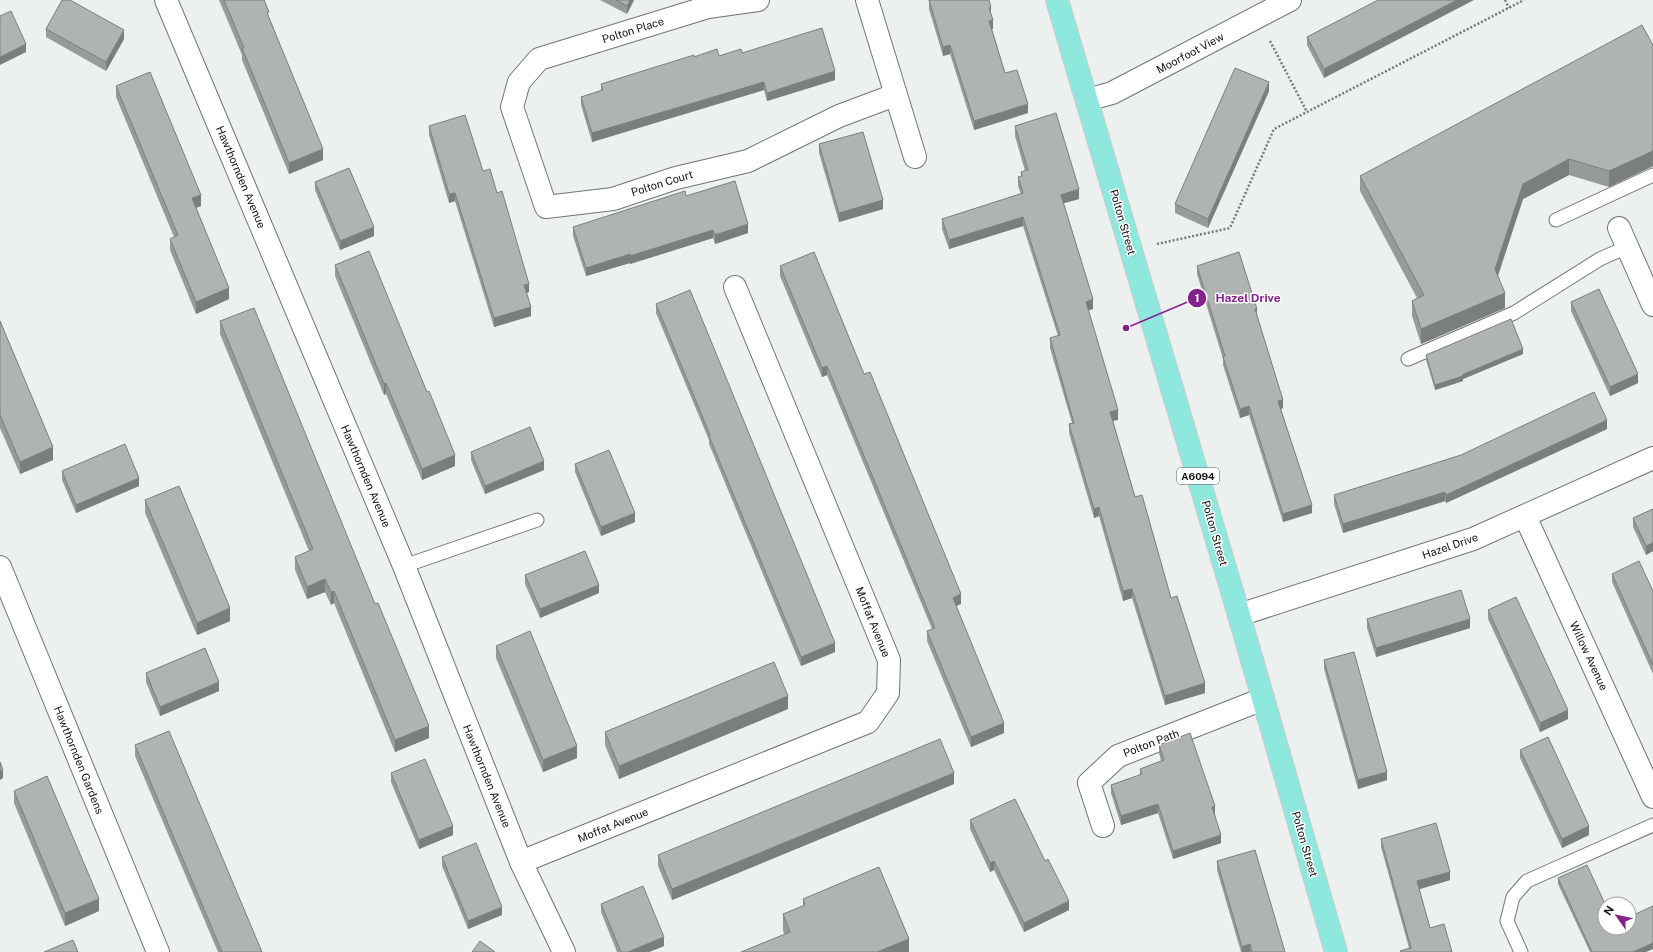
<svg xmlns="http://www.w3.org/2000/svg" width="1653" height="952" font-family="'Public Sans',sans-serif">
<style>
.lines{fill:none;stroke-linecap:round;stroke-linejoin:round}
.lane-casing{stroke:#707574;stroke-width:15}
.street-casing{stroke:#707574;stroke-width:24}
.primary-casing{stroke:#cacbcb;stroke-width:24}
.path{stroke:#767979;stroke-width:2.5;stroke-dasharray:2 2;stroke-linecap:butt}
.lane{stroke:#fff;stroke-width:13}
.street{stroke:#fff;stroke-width:22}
.primary{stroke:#8ee8dd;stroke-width:22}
.wall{fill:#969b9a}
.shaded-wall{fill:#7a7e7d}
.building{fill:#afb4b3;stroke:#7a7e7d}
.labels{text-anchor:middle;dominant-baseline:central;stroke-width:3;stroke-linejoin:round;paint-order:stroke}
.shield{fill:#fff;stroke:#575858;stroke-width:1}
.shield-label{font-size:10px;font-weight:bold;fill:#0f1111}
.street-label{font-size:11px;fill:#0f1111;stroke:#fff}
.leader{fill:none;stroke:#85238c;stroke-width:1.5}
.callout-dot{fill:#85238c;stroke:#fff;stroke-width:1.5}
.mark-label{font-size:12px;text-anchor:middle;font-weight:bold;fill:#fff}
.callout-label{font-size:12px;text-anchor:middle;font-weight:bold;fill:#85238c;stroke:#fff;stroke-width:3;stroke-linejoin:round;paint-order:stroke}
</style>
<rect width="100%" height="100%" fill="#ecf1f0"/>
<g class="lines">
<g class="lane-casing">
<g id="lane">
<path d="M 1556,220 L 1653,175"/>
<path d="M 1408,359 L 1514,313 L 1600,259 L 1627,247"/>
<path d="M 404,566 L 537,520"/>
<path d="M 1521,952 L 1507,921 L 1513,897 L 1527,881 L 1653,825"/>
</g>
</g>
<g class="street-casing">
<g id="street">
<path d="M 166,0 L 404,566 L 521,862 L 564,952"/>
<path d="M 758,0 L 708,7 L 539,59 L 519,82 L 512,107 L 546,207 L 613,199 L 676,178 L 748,161 L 839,116 L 895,95"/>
<path d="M 867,0 L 915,157"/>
<path d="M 1087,100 L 1112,93 L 1290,0"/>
<path d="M 1619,228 L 1653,305"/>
<path d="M 1525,516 L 1653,797"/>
<path d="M 0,567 L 158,952"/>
<path d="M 1239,615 L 1473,539 L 1653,458"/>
<path d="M 1103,826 L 1089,783 L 1118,756 L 1263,699"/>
<path d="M 521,862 L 868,722 L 888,693 L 889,660 L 735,287"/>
</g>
</g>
<g class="primary-casing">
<path id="primary" d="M 1057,0 L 1239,615 L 1336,952"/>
</g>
<g class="path">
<path d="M 1505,0 L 1509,8"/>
<path d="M 1270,41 L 1307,112"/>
<path d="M 1157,244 L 1230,228 L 1274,129 L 1524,0"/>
</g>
<use href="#lane" class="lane"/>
<use href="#street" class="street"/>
<use href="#primary" class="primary"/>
</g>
<g class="wall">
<path d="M 219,0 L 264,0 L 269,17 L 323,160 L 289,174 L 242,60 L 242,55 Z"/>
<path d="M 600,0 L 634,0 L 627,14 Z"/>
<path d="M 929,0 L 991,16 L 993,29 L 992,29 L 1005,73 L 1028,113 L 974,130 L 950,54 L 943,56 L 929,9 Z"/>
<path d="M 1378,0 L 1324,78 L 1307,45 L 1307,37 Z"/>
<path d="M 46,29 L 124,39 L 106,71 L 46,37 Z"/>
<path d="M 1653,45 L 1653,166 L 1609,187 L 1569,175 L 1523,199 L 1498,276 L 1505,308 L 1421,344 L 1412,316 L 1412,301 L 1417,298 L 1360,191 L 1360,176 Z"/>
<path d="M 742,53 L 835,80 L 767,101 L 764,90 L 592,142 L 581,105 L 581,97 L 601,90 L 601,84 L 694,57 L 719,56 Z"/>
<path d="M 116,86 L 201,206 L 196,208 L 229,299 L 196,314 L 170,250 L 170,239 L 174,237 L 116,97 Z"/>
<path d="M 1269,91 L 1208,228 L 1175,213 L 1175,204 Z"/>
<path d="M 429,126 L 483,171 L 497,193 L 529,292 L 527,293 L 531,316 L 494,327 L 455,201 L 449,203 L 429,135 Z"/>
<path d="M 1015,126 L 1079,199 L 1063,203 L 1093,309 L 1088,310 L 1118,420 L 1113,421 L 1135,497 L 1205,693 L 1165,705 L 1132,598 L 1123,601 L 1099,516 L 1094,518 L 1069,433 L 1069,424 L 1072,423 L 1050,348 L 1050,338 L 1058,336 L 1023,226 L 949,249 L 942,229 L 942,219 L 1021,194 L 1018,186 L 1018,177 L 1021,176 L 1021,172 L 1025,171 L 1015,136 Z"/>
<path d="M 819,144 L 883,209 L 839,222 L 819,153 Z"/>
<path d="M 315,182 L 374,236 L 340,250 L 315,190 Z"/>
<path d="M 686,196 L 748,233 L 715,244 L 713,238 L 630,264 L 630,263 L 586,276 L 573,236 L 573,227 Z"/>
<path d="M 335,265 L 455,466 L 422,480 L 386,394 L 384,395 L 335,276 Z"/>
<path d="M 780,266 L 864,374 L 961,604 L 956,606 L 1004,733 L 971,747 L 927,641 L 927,631 L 932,629 L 827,375 L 822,377 L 780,276 Z"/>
<path d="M 1197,266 L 1257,317 L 1283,408 L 1281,409 L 1312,513 L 1283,522 L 1249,415 L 1240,418 L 1223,365 L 1223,359 L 1197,274 Z"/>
<path d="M 1571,302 L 1638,383 L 1610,396 L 1571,311 Z"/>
<path d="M 656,304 L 835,652 L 801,666 L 709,444 L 709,440 L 656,313 Z"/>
<path d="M 0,321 L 53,460 L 20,474 L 0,428 Z"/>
<path d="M 220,321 L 429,738 L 395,752 L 334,603 L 331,605 L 325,592 L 307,599 L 295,570 L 295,557 L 309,551 L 220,334 Z"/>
<path d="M 1523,354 L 1463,379 L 1463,381 L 1435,390 L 1426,360 L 1426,355 Z"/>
<path d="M 1607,429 L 1446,503 L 1445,501 L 1343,533 L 1334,504 L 1334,495 Z"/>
<path d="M 471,452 L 544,470 L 485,494 L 471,460 Z"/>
<path d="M 575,464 L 635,522 L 601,536 L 575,472 Z"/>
<path d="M 62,471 L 139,486 L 76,513 L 62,480 Z"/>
<path d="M 145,500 L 230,621 L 197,635 L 145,513 Z"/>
<path d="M 1653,509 L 1653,551 L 1646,555 L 1633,527 L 1633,518 Z"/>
<path d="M 1612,574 L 1653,591 L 1653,674 L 1612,582 Z"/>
<path d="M 525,575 L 599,593 L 540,618 L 525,584 Z"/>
<path d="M 1488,610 L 1568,719 L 1540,732 L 1488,619 Z"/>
<path d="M 1367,619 L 1470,628 L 1376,657 L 1367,628 Z"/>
<path d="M 496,646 L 577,758 L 543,772 L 496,658 Z"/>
<path d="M 1324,660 L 1387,780 L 1358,789 L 1324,669 Z"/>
<path d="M 146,673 L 219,691 L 160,716 L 146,682 Z"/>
<path d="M 788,709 L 619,779 L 605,745 L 605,732 Z"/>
<path d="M 135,745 L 262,952 L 218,952 L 135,756 Z"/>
<path d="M 1159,745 L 1215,814 L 1221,843 L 1173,859 L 1158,813 L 1121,825 L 1111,793 L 1111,785 L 1140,775 L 1140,769 L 1161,761 L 1159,753 Z"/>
<path d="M 1520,750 L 1589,835 L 1562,848 L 1520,758 Z"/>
<path d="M 391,773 L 453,835 L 419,849 L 391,782 Z"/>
<path d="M 954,784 L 672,900 L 658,866 L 658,855 Z"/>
<path d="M 14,791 L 99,911 L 65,926 L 14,803 Z"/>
<path d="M 970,820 L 1069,910 L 1024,932 L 994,870 L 990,872 L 970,829 Z"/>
<path d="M 1381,839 L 1450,880 L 1419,889 L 1430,928 L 1452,952 L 1400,952 L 1400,951 L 1409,948 L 1381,847 Z"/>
<path d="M 442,857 L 502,915 L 468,929 L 442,866 Z"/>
<path d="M 1217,861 L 1285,952 L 1241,952 L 1217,870 Z"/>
<path d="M 1558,878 L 1605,928 L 1646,952 L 1590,952 L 1558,884 Z"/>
<path d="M 803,899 L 909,952 L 784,934 L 783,930 L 783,914 L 803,906 Z"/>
<path d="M 601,904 L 664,946 L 649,952 L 617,952 L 601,912 Z"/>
</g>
<g class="shaded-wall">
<path d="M 630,0 L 634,0 L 627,14 L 627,6 Z"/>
<path d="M 1457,0 L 1474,0 L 1324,78 L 1324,69 Z"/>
<path d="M 991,7 L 991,16 L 989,8 Z"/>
<path d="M 993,20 L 993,29 L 989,30 L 989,21 Z"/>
<path d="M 124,30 L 124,39 L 106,71 L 106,62 Z"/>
<path d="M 26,44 L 26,52 L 0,65 L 0,57 Z"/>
<path d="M 950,45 L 950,54 L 943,56 L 943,47 Z"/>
<path d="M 835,71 L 835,80 L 767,101 L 767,93 Z"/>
<path d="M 764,82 L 764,90 L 592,142 L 592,133 Z"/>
<path d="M 1269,82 L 1269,91 L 1208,228 L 1208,219 Z"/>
<path d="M 1028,104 L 1028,113 L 974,130 L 974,121 Z"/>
<path d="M 323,149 L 323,160 L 289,174 L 289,163 Z"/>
<path d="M 1653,151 L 1653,166 L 1609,187 L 1609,171 Z"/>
<path d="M 1569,159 L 1569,175 L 1523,199 L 1495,284 L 1495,269 L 1523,184 Z"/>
<path d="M 1079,189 L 1079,199 L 1061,204 L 1061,195 Z"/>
<path d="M 455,193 L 455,201 L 449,203 L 449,194 Z"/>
<path d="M 201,195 L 201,206 L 192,209 L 192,198 Z"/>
<path d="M 883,200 L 883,209 L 839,222 L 839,213 Z"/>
<path d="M 1023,217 L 1023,226 L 949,249 L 949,240 Z"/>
<path d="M 748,224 L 748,233 L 715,244 L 715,235 Z"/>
<path d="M 374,227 L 374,236 L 340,250 L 340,241 Z"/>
<path d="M 713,230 L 713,238 L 630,264 L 630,256 Z"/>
<path d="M 630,254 L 630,263 L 586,276 L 586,268 Z"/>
<path d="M 529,284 L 529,292 L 524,294 L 524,285 Z"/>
<path d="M 229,288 L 229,299 L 196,314 L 196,302 Z"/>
<path d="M 1505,293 L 1505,308 L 1421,344 L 1421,329 Z"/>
<path d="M 1093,299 L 1093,309 L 1086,311 L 1086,302 Z"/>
<path d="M 531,307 L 531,316 L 494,327 L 494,318 Z"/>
<path d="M 1255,309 L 1257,309 L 1257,317 Z"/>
<path d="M 1523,349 L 1523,354 L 1463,379 L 1463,381 L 1435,390 L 1435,385 L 1462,375 Z"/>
<path d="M 827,366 L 827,375 L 822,377 L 822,368 Z"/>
<path d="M 1638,374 L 1638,383 L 1610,396 L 1610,387 Z"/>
<path d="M 386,383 L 386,394 L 384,395 L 384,384 Z"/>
<path d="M 1283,400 L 1283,408 L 1278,410 L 1278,401 Z"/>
<path d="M 1249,406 L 1249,415 L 1240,418 L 1240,409 Z"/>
<path d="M 1118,410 L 1118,420 L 1110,421 L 1110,412 Z"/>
<path d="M 1607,420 L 1607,429 L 1446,503 L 1446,495 Z"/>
<path d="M 53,447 L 53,460 L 20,474 L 20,462 Z"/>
<path d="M 455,455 L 455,466 L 422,480 L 422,469 Z"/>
<path d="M 544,461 L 544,470 L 485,494 L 485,486 Z"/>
<path d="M 139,478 L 139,486 L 76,513 L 76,505 Z"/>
<path d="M 1445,492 L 1445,501 L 1343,533 L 1343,524 Z"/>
<path d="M 1312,505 L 1312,513 L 1283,522 L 1283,514 Z"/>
<path d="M 1099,507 L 1099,516 L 1094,518 L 1094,509 Z"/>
<path d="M 635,513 L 635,522 L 601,536 L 601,527 Z"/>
<path d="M 1653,543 L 1653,551 L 1646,555 L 1646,546 Z"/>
<path d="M 325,579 L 325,592 L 307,599 L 307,587 Z"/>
<path d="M 599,585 L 599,593 L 540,618 L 540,609 Z"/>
<path d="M 1132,589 L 1132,598 L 1123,601 L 1123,591 Z"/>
<path d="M 334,591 L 334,603 L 331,605 L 331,592 Z"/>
<path d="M 961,594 L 961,604 L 953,607 L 953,598 Z"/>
<path d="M 230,608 L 230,621 L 197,635 L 197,623 Z"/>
<path d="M 1470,619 L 1470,628 L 1376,657 L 1376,648 Z"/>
<path d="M 835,643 L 835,652 L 801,666 L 801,657 Z"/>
<path d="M 219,682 L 219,691 L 160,716 L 160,707 Z"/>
<path d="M 1205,683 L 1205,693 L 1165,705 L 1165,696 Z"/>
<path d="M 788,696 L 788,709 L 619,779 L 619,766 Z"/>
<path d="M 1568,710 L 1568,719 L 1540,732 L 1540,723 Z"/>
<path d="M 1004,723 L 1004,733 L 971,747 L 971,737 Z"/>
<path d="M 429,726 L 429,738 L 395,752 L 395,740 Z"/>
<path d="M 577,746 L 577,758 L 543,772 L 543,760 Z"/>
<path d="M 3,770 L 3,778 L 0,780 L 0,771 Z"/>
<path d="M 1387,772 L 1387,780 L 1358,789 L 1358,780 Z"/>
<path d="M 954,773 L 954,784 L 672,900 L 672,889 Z"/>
<path d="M 1158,804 L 1158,813 L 1121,825 L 1121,816 Z"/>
<path d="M 1215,806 L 1215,814 L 1212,815 L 1212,807 Z"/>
<path d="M 453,826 L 453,835 L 419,849 L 419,840 Z"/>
<path d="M 1589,826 L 1589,835 L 1562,848 L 1562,839 Z"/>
<path d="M 1221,835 L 1221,843 L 1173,859 L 1173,851 Z"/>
<path d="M 994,861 L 994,870 L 990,872 L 990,863 Z"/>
<path d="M 1450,872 L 1450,880 L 1417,890 L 1417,881 Z"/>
<path d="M 99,899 L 99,911 L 65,926 L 65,913 Z"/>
<path d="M 1069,901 L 1069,910 L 1024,932 L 1024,923 Z"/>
<path d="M 502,907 L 502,915 L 468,929 L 468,921 Z"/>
<path d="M 664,937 L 664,946 L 649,952 L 628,952 Z"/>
<path d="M 909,939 L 909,952 L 877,952 Z"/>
<path d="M 1653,943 L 1653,949 L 1646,952 L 1633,952 Z"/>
<path d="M 1250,944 L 1250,952 L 1242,952 L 1242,947 Z"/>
</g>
<g class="building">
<path d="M 62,0 L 70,0 L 124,30 L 106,62 L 46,29 Z"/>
<path d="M 224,0 L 264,0 L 269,12 L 267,13 L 323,149 L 289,163 L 242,48 L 244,48 Z"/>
<path d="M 616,0 L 630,0 L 627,6 Z"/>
<path d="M 929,0 L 989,0 L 991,7 L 989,8 L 993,20 L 989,21 L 1005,73 L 1017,70 L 1028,104 L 974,121 L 950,45 L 943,47 Z"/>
<path d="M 1378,0 L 1457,0 L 1324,69 L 1307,37 Z"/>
<path d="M 11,11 L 26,44 L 0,57 L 0,16 Z"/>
<path d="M 1642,25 L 1653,45 L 1653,151 L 1609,171 L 1569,159 L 1523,184 L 1495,269 L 1505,293 L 1421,329 L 1412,301 L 1424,295 L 1360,176 Z"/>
<path d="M 822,28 L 835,71 L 767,93 L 764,82 L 592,133 L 581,97 L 603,90 L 601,84 L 694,55 L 694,57 L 717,49 L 719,56 L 741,49 L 742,53 Z"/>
<path d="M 1235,68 L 1269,82 L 1208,219 L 1175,204 Z"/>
<path d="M 150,72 L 201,195 L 192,198 L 229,288 L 196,302 L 170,239 L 178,235 L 116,86 Z"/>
<path d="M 1056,113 L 1079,189 L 1061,195 L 1093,299 L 1086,302 L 1118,410 L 1110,412 L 1135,497 L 1142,495 L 1171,598 L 1177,596 L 1205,683 L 1165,696 L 1132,589 L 1123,591 L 1099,507 L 1094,509 L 1069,424 L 1074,423 L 1050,338 L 1060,335 L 1023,217 L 949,240 L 942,219 L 1023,193 L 1018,177 L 1022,176 L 1021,172 L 1028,170 L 1015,126 Z"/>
<path d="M 465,115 L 483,171 L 490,169 L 497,193 L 502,191 L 529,284 L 524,285 L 531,307 L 494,318 L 455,193 L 449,194 L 429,126 Z"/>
<path d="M 863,132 L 883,200 L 839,213 L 819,144 Z"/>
<path d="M 349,168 L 374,227 L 340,241 L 315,182 Z"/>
<path d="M 735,181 L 748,224 L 715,235 L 713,230 L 630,256 L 630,254 L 586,268 L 573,227 L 685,191 L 686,196 Z"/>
<path d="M 369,251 L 427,392 L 429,391 L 455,455 L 422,469 L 386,383 L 384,384 L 335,265 Z"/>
<path d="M 814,252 L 864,374 L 870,372 L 961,594 L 953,598 L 1004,723 L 971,737 L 927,631 L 935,628 L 827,366 L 822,368 L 780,266 Z"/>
<path d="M 1239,252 L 1257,309 L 1255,309 L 1283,400 L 1278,401 L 1312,505 L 1283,514 L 1249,406 L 1240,409 L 1223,357 L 1225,356 L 1197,266 Z"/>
<path d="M 1599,289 L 1638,374 L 1610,387 L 1571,302 Z"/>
<path d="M 690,290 L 835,643 L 801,657 L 709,436 L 710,435 L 656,304 Z"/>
<path d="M 254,308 L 375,604 L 378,603 L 429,726 L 395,740 L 334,591 L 331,592 L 325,579 L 307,587 L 295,557 L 313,549 L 220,321 Z"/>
<path d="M 1511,319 L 1523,349 L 1462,375 L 1463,376 L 1435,385 L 1426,355 Z"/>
<path d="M 0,321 L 53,447 L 20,462 L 0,415 Z"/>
<path d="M 1594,392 L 1607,420 L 1446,495 L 1445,492 L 1343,524 L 1334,495 L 1461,455 Z"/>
<path d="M 530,427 L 544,461 L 485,486 L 471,452 Z"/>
<path d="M 125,444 L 139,478 L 76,505 L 62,471 Z"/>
<path d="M 609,450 L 635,513 L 601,527 L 575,464 Z"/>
<path d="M 179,486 L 230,608 L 197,623 L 145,500 Z"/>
<path d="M 1653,509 L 1653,543 L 1646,546 L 1633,518 Z"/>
<path d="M 585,551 L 599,585 L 540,609 L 525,575 Z"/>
<path d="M 1639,561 L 1653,591 L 1653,665 L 1612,574 Z"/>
<path d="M 1461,590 L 1470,619 L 1376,648 L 1367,619 Z"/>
<path d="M 1516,597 L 1568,710 L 1540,723 L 1488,610 Z"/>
<path d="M 530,631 L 577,746 L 543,760 L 496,646 Z"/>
<path d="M 205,648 L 219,682 L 160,707 L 146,673 Z"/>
<path d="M 1354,652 L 1387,772 L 1358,780 L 1324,660 Z"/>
<path d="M 774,662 L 788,696 L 619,766 L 605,732 Z"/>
<path d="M 169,731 L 262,952 L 222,952 L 135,745 Z"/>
<path d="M 1190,733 L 1215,806 L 1212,807 L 1221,835 L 1173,851 L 1158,804 L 1121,816 L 1111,785 L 1142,774 L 1140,769 L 1164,760 L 1159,745 Z"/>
<path d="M 1548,737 L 1589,826 L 1562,839 L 1520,750 Z"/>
<path d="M 940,739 L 954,773 L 672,889 L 658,855 Z"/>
<path d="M 425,759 L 453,826 L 419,840 L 391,773 Z"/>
<path d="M 0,762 L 3,770 L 0,771 Z"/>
<path d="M 47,776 L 99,899 L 65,913 L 14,791 Z"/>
<path d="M 1015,799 L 1045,861 L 1048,859 L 1069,901 L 1024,923 L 994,861 L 990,863 L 970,820 Z"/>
<path d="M 1436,823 L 1450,872 L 1417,881 L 1430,928 L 1444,924 L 1452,952 L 1401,952 L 1400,951 L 1411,948 L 1381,839 Z"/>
<path d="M 476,843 L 502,907 L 468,921 L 442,857 Z"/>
<path d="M 1255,850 L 1285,952 L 1252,952 L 1250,944 L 1242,947 L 1217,861 Z"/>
<path d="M 1587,865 L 1605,904 L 1605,928 L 1629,928 L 1629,917 L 1653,906 L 1653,943 L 1633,952 L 1592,952 L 1558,878 Z"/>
<path d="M 879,867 L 909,939 L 877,952 L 741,952 L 790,932 L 783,914 L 805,905 L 803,899 Z"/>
<path d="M 643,886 L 664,937 L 628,952 L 621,952 L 601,904 Z"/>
<path d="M 73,940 L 78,952 L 44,952 Z"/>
<path d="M 480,941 L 495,952 L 472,952 Z"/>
</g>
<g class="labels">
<rect class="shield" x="1177" y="468" width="42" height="16" rx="3"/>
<g class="shield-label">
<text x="1198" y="476">A6094</text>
</g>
<g class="street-label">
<text transform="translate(633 30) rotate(-17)">Polton Place</text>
<text transform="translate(1190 53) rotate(-28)">Moorfoot View</text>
<text transform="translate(241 177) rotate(67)">Hawthornden Avenue</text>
<text transform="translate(662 183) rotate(-17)">Polton Court</text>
<text transform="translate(1123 222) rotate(74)">Polton Street</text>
<text transform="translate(366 476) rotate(67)">Hawthornden Avenue</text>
<text transform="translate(1215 533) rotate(74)">Polton Street</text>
<text transform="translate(1450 546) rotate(-19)">Hazel Drive</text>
<text transform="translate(873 622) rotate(68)">Moffat Avenue</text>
<text transform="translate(1589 656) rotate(65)">Willow Avenue</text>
<text transform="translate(1151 743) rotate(-21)">Polton Path</text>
<text transform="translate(79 760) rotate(68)">Hawthornden Gardens</text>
<text transform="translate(487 776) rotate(68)">Hawthornden Avenue</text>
<text transform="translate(613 825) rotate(-22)">Moffat Avenue</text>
<text transform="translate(1305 844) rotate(74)">Polton Street</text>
</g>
</g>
<path class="leader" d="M1126 328L1197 298"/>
<g class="callout-dot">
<circle cx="1126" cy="328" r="4"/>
<circle cx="1197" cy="298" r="10"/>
</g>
<g class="mark-label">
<text x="1197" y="302">1</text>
</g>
<g class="callout-label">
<text x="1248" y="302">Hazel Drive</text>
</g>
<g transform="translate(1617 916) rotate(303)"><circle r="19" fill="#ffffff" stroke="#9fa0a0"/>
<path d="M0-3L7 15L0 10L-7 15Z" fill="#85238c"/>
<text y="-6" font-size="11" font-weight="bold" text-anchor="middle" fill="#0f1111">N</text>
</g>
</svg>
